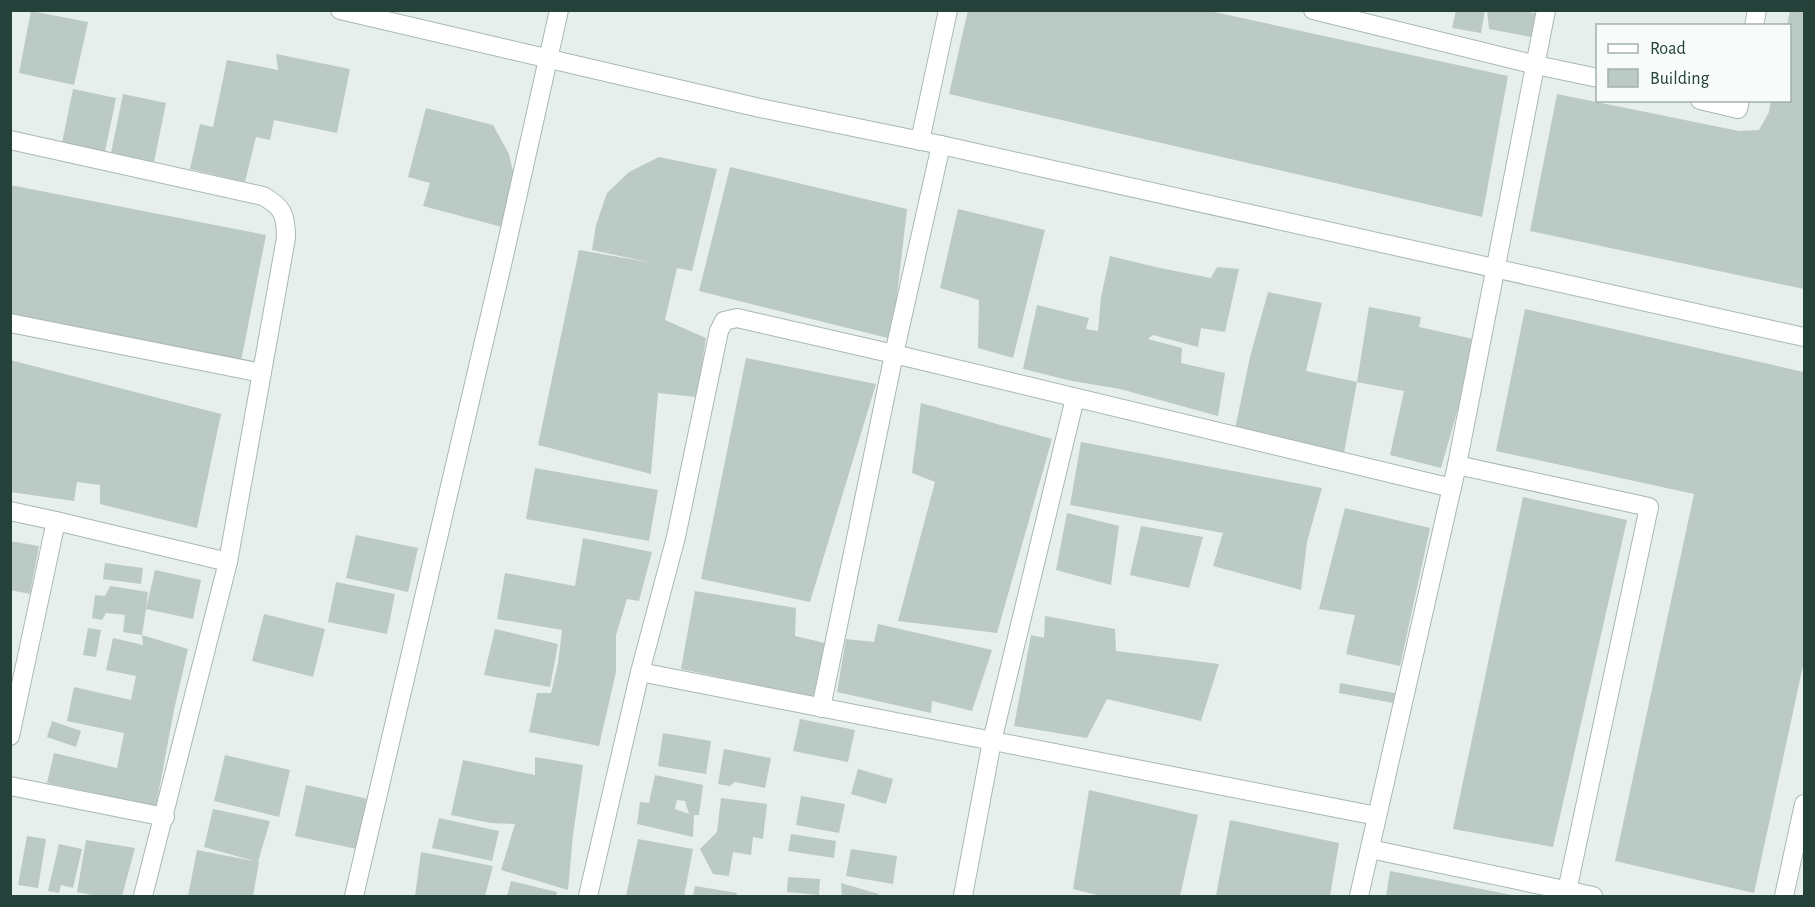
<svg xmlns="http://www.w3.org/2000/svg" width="1815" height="907" font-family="'Alegreya Sans',sans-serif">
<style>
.building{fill:#bbcac4;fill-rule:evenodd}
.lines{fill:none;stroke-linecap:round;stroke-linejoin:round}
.street-casing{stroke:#a8b8b2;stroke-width:20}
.street{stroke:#fff;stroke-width:18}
</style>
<rect width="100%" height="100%" fill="#e6efeb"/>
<g class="building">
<path d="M 968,10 L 1205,10 L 1508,76 L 1482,217 L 949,94 Z"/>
<path d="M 1456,10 L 1485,10 L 1481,33 L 1452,28 Z"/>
<path d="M 1487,10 L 1522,10 L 1537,14 L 1531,37 L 1489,29 Z"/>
<path d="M 1790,10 L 1804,10 L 1804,289 L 1530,231 L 1557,94 L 1739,131 L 1759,130 L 1769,112 L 1771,100 L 1790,100 L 1790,26 L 1787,26 Z"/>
<path d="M 31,11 L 88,22 L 74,85 L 19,73 Z"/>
<path d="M 276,54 L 350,69 L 337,133 L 274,120 L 270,140 L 256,137 L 245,182 L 190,169 L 200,124 L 213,127 L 227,60 L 278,70 Z"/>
<path d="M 73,89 L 116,98 L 105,152 L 62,143 Z"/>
<path d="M 123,94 L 166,103 L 154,162 L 111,153 Z"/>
<path d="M 426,108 L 493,125 L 509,154 L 515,180 L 502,227 L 423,206 L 430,183 L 408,177 Z"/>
<path d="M 659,157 L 717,169 L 692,271 L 677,268 L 665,320 L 706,338 L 697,397 L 658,393 L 651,474 L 538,445 L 579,250 L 653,263 L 592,250 L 596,225 L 607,193 L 629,172 Z"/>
<path d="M 730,167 L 907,209 L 892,339 L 699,291 Z"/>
<path d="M 10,185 L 266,235 L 241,361 L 10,316 Z"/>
<path d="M 958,209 L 1045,230 L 1013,358 L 978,348 L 979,300 L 940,288 Z"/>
<path d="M 1110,256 L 1160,268 L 1211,278 L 1217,267 L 1239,269 L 1225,332 L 1201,328 L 1198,347 L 1153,335 L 1148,339 L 1182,348 L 1181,363 L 1225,373 L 1218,416 L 1120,389 L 1072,381 L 1023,369 L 1037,305 L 1089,318 L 1086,329 L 1098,331 L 1101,297 Z"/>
<path d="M 1268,292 L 1322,303 L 1306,371 L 1357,382 L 1344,453 L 1235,429 L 1250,357 Z"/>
<path d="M 1369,307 L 1421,317 L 1419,327 L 1473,339 L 1459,405 L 1441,468 L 1390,455 L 1404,391 L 1357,382 Z"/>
<path d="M 1525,309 L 1804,372 L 1804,661 L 1754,893 L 1615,861 L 1694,494 L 1496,451 Z"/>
<path d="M 746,358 L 876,384 L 810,602 L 701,579 Z"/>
<path d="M 10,360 L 221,414 L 197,528 L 100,504 L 100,485 L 77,482 L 74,501 L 10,492 Z"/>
<path d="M 921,403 L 1052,439 L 997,633 L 898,621 L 935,482 L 912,473 Z"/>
<path d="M 1081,442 L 1322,488 L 1307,542 L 1301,590 L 1213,566 L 1223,533 L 1070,505 Z"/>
<path d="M 535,468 L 658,490 L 649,541 L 526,519 Z"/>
<path d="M 1523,497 L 1627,520 L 1553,847 L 1453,829 Z"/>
<path d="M 1345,508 L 1430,528 L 1400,666 L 1346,654 L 1355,615 L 1319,609 Z"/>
<path d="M 1067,513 L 1119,526 L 1111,585 L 1056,570 Z"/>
<path d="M 1141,526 L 1203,537 L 1189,588 L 1130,575 Z"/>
<path d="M 356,535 L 418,548 L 408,592 L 346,578 Z"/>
<path d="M 583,538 L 652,552 L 639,601 L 627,599 L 616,635 L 616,672 L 599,746 L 529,732 L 537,693 L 551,693 L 558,663 L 562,630 L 497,619 L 505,573 L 575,586 Z"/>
<path d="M 10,541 L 39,546 L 30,594 L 10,590 Z"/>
<path d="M 105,563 L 143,568 L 141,584 L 103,579 Z"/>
<path d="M 155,570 L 201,580 L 193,619 L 146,609 L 142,635 L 123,632 L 125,615 L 106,613 L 102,620 L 92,618 L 95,595 L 105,596 L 110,586 L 148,592 L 146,609 Z"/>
<path d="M 336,582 L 395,594 L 387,634 L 328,622 Z"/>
<path d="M 695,591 L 796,608 L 795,636 L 825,643 L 813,697 L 681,669 Z"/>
<path d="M 264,614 L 325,629 L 313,677 L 252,661 Z"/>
<path d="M 1045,616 L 1115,629 L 1116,651 L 1219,664 L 1201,721 L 1107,699 L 1087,738 L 1014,726 L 1031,635 L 1044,638 Z"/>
<path d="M 878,624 L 992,650 L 972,711 L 932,701 L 931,713 L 837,692 L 846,639 L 874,642 Z"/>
<path d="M 88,628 L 101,630 L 96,657 L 83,655 Z"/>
<path d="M 495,629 L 558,644 L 550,687 L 484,675 Z"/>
<path d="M 142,635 L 188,649 L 174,710 L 156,806 L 47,783 L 54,753 L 117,768 L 124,733 L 67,721 L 74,687 L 131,700 L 136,676 L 106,670 L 113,638 L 143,645 Z"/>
<path d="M 1340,683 L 1395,693 L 1393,703 L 1339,693 Z"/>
<path d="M 800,719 L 855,730 L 848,762 L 793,751 Z"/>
<path d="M 52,721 L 81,731 L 76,747 L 47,737 Z"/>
<path d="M 663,733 L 711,741 L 706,774 L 658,766 Z"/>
<path d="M 724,749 L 771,758 L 765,788 L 735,782 L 730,786 L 718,784 Z"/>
<path d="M 225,755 L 290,770 L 279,817 L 214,801 Z"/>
<path d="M 535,757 L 583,765 L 573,835 L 568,890 L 501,870 L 515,824 L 490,823 L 451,815 L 463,760 L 535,775 Z"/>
<path d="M 858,769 L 893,779 L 886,804 L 851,794 Z"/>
<path d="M 655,775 L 703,785 L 699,815 L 694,815 L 693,837 L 637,824 L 640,802 L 649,803 ZM 677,800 L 685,801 L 689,814 L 675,809 Z"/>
<path d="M 306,785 L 368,799 L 357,849 L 295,836 Z"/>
<path d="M 1089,790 L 1198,815 L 1180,896 L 1101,896 L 1073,889 Z"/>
<path d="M 801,796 L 845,804 L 839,833 L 796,825 Z"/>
<path d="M 721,798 L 767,804 L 763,839 L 753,837 L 751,855 L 733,852 L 729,876 L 713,874 L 700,849 L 717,832 Z"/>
<path d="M 213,809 L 270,821 L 258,862 L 204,847 Z"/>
<path d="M 439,818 L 499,831 L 492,861 L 432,848 Z"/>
<path d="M 1230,820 L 1339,843 L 1330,896 L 1216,896 Z"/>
<path d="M 791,834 L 836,841 L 834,858 L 788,851 Z"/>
<path d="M 27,836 L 46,839 L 38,888 L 18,885 Z"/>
<path d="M 638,839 L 693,849 L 684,896 L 626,896 Z"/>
<path d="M 86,840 L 135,848 L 122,896 L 97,896 L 77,892 Z"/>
<path d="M 59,844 L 82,849 L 73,888 L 61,885 L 59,893 L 48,891 Z"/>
<path d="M 851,849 L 897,856 L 893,884 L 846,876 Z"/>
<path d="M 197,850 L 259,862 L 253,896 L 188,896 Z"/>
<path d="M 421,852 L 493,866 L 485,896 L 415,896 Z"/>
<path d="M 1390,871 L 1512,895 L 1512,896 L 1386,896 Z"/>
<path d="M 788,877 L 820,879 L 819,895 L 787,892 Z"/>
<path d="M 511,881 L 557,892 L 556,896 L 507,896 Z"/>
<path d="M 841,883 L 879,894 L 878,896 L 842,896 Z"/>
<path d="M 695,886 L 737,893 L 736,896 L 693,896 Z"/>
</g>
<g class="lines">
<g class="street-casing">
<g id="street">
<path d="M 340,10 L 760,108 L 941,145 L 1804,337"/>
<path d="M 1313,10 L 1536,65 L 1598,78"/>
<path d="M 1754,26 L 1757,10"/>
<path d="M 1700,100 L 1738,109 L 1740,100"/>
<path d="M 10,140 L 263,196 C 283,207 286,215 286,238 L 228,562 L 143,896"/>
<path d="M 920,141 L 948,10"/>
<path d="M 10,323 L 262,373"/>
<path d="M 1457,465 L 1649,507 L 1567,891"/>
<path d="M 10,511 L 56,521 L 228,562"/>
<path d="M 640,672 L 1377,816"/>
<path d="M 821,708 L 894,354 L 941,145"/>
<path d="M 10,736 L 56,521"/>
<path d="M 10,786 L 165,817"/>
<path d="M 1370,849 L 1593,896"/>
<path d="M 354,896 L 504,256 L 559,10"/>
<path d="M 588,896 L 640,672 L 676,537 L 719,331 L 724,321 L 737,318 L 894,354 L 1452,488"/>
<path d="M 963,896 L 992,741 L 1075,398"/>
<path d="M 1359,896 L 1457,465 L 1546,10"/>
<path d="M 1784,896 L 1804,804"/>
</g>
</g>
<use href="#street" class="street"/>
</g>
<rect width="1815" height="907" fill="none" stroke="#24423a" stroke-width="24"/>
<rect x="1596" y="24" width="195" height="78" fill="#f7fbf9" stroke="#a3b1ad" stroke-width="1.5"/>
<rect x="1608" y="44" width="30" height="9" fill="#ffffff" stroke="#a3b1ad" stroke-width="1.5"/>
<text x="1650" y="54" font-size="18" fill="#24423a">Road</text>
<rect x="1608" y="69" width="30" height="18" fill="#bbcac4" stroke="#a3b1ad" stroke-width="1.5"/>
<text x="1650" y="84" font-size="18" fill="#24423a">Building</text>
</svg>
